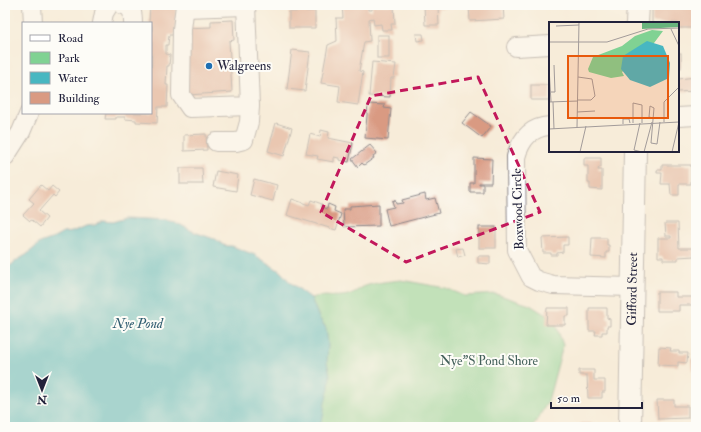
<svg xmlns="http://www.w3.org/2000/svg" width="701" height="432" font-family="'IM FELL Double Pica',serif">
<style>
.green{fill:#80d293;stroke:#517a67}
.water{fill:#48b7c1;stroke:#356c7e}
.building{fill:#d99a82}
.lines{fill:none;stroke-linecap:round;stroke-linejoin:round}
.minor-casing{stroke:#8c878a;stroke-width:20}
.major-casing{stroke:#8c878a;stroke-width:24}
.minor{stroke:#fff;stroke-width:18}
.major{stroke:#fff;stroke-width:22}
.marked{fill:none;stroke:#c2185b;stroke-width:3;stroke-dasharray:8 5;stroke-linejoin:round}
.poi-dot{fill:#1f6fb2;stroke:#fdfcf7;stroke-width:1.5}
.labels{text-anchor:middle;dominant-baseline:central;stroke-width:4;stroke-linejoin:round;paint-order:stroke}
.poi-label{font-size:13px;fill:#22223b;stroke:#fdfcf7;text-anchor:start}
.street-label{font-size:13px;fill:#22223b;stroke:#fdfcf7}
.park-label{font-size:13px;fill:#43605a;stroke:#fdfcf7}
.water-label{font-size:14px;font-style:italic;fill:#315e71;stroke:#fdfcf7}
.inset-road{fill:none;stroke:#a29b9a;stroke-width:1}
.view{fill:#e8590c;fill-opacity:0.15;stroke:#e8590c;stroke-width:2}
.inset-edge{fill:none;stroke:#22223b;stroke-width:2}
</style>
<rect width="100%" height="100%" fill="#fdfcf7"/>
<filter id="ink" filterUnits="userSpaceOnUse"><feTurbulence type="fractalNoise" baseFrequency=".025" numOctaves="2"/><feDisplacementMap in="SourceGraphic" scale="8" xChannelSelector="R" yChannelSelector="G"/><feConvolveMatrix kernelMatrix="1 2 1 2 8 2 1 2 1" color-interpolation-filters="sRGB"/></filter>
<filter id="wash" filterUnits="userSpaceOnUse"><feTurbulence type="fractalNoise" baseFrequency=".012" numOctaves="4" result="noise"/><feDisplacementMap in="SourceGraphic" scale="16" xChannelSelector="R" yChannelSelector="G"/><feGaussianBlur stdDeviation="0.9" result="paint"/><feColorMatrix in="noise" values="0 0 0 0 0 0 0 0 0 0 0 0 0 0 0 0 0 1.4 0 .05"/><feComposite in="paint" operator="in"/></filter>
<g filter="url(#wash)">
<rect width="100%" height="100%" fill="#f7ecd9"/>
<path class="green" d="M 401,280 L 446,288 L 465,296 L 496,294 L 530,305 L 554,320 L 563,345 L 548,401 L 536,422 L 531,427 L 294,427 L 327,357 L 325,326 L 319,318 L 311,298 C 323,294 335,298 348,295 C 353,293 357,291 361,288 C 369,283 391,281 401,280 Z"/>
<path class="water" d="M 127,218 L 167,220 L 170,222 L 177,223 L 194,232 L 217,240 L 223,245 L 228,246 L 232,246 L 255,255 L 280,271 L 290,282 L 311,298 L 319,318 L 326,328 L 328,344 L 327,362 L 330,375 L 329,388 L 325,402 L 323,417 L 319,427 L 5,427 L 5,270 L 17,260 L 26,255 L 40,243 L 54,238 L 63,233 L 72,232 L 86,226 L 95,225 L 104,221 L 113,222 Z"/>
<g id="blocks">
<g class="building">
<path d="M 150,5 L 176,5 L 175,35 L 169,35 L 168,45 L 166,45 L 166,54 L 170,55 L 169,66 L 167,66 L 166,85 L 168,85 L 167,107 L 158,107 L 157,123 L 136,122 L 136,120 L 125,119 L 125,117 L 116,117 L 116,119 L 105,119 L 106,113 L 151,113 L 152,26 L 151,23 L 149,23 Z"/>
<path d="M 342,5 L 368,5 L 368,10 L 372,10 L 372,5 L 394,5 L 395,24 L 391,24 L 392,30 L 382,30 L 381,24 L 374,25 L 373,18 L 369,19 L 370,41 L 364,42 L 359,71 L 363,72 L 358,105 L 338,102 L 340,86 L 321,83 L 328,45 L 337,41 L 336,18 L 343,18 Z"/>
<path d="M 424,5 L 450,5 L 450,7 L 438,8 L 439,25 L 425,25 Z"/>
<path d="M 469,5 L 503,5 L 504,19 L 470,21 Z"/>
<path d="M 519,5 L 550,5 L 550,6 L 520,8 Z"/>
<path d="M 652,5 L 695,5 L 695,28 L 678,28 L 678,23 L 652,23 Z"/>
<path d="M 315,11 L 315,28 L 289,28 L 289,12 Z"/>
<path d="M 233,20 L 234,40 L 229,41 L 232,92 L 188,95 L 184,28 L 211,27 L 211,21 Z"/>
<path d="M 416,34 L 423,34 L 424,40 L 417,41 Z"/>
<rect x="377" y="35" width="12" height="23"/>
<path d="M 292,50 L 310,52 L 305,91 L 287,89 Z"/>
<rect x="678" y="53" width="3" height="15"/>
<path d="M 372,62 L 396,64 L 394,78 L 391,78 L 390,97 L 369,96 Z"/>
<path d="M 696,77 L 696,91 L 678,92 L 678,79 Z"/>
<rect x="531" y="85" width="19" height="15"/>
<path d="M 368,104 L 385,105 L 384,108 L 391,109 L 388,140 L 365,138 Z"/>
<path d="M 471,112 L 491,126 L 482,138 L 462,123 Z"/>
<path d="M 276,123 L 292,128 L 284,156 L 268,151 Z"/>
<path d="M 321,130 L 329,132 L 328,138 L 353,143 L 349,162 L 339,160 L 339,158 L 334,157 L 334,162 L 317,159 L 318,156 L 306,154 L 310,134 L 320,137 Z"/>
<path d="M 206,134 L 207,150 L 184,151 L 184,135 Z"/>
<path d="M 370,145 L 377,153 L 373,156 L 374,158 L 364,165 L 362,163 L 358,167 L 352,159 Z"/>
<path d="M 474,158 L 492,159 L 491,183 L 479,183 L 479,184 L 483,184 L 483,192 L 470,192 L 470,183 L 474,183 Z"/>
<path d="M 584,158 L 601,158 L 601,167 L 599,167 L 598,170 L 602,170 L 602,190 L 590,189 L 590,183 L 588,183 L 588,166 L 584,166 Z"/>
<path d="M 662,165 L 691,165 L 691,184 L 679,184 L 679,195 L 671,195 L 670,184 L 661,184 L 662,173 L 657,173 L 657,170 L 662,170 Z"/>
<path d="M 180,168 L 202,168 L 203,184 L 180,184 Z"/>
<path d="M 216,171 L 238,175 L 236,191 L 213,187 Z"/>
<path d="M 254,179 L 277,185 L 273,201 L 250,195 Z"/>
<path d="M 41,185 L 48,191 L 52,186 L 59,192 L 55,197 L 53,195 L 39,211 L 47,218 L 40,227 L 32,220 L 30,221 L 23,215 L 34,203 L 29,199 Z"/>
<path d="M 425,194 L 426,200 L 435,198 L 439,213 L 389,226 L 385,209 L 394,207 L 392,201 L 395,200 L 396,204 L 403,203 L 402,200 Z"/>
<path d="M 292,199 L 309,205 L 311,200 L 322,204 L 321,207 L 327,209 L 328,204 L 335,207 L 334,211 L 341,214 L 336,230 L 287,215 Z"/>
<path d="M 379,204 L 379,226 L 344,227 L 343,209 L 350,209 L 350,206 Z"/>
<path d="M 665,223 L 678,223 L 679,248 L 694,248 L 694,256 L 678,257 L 678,260 L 663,260 L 663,257 L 658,257 L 658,238 L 671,238 L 671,236 L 666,236 Z"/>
<rect x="479" y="227" width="17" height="21"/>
<path d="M 568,237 L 568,245 L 563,245 L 563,252 L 557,253 L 557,255 L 551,255 L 551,253 L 543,253 L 542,238 Z"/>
<path d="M 592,238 L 607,238 L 607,245 L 609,245 L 609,252 L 606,252 L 606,258 L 591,257 Z"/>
<path d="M 463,248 L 465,255 L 458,257 L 456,249 Z"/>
<path d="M 478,256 L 490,256 L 490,264 L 478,263 Z"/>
<path d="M 657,292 L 676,292 L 676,297 L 694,297 L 694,305 L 679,305 L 679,311 L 657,311 Z"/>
<path d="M 547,308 L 569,308 L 569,316 L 565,316 L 565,325 L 546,325 Z"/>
<path d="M 589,308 L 607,308 L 607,318 L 610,319 L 610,326 L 607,326 L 607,332 L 602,332 L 602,335 L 595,335 L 596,331 L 589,331 Z"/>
<path d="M 659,347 L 671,348 L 670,351 L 679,351 L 679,353 L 688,353 L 687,363 L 678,362 L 678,366 L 658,365 Z"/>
<path d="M 691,359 L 696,359 L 696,371 L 692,371 Z"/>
<path d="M 579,370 L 594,370 L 594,380 L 605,380 L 605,392 L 602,392 L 602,398 L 588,398 L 587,375 L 579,375 Z"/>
<path d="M 657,400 L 674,400 L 674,406 L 688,406 L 688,418 L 658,419 Z"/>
<rect x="580" y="423" width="13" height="4"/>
</g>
</g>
</g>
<g filter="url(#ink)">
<use href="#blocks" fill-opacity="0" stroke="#8c878a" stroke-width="1"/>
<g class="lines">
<g class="minor-casing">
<g id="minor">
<path d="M 32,5 L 33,23"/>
<path d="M 123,5 C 133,7 133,15 133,23"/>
<path d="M 185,5 L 182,29 L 181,95 L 190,108 L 250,106 L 246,5"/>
<path d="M 185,8 L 246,6"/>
<path d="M 102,23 L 104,13 L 109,5"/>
<path d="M 516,47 L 550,45"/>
<path d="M 678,117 L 696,116"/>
<path d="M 550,126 C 531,127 521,139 516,157 L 517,250 L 531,277 L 539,281 L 553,285 L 633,287"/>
<path d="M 216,142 L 236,142 L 244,140 L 249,122 L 250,106"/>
<path d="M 5,157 L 21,132 L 29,113"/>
</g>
</g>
<g class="major-casing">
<g id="major">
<path d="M 637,23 L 638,5"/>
<path id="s1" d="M 630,427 L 635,151"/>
</g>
</g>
<use href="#minor" class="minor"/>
<use href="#major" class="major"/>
</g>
</g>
<path d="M0 0H701V432H0ZM 478,77 L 540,212 L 406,262 L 321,212 L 371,96 Z" fill="#f7ecd9" fill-opacity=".55" fill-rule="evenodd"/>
<path class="marked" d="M 478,77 L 540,212 L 406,262 L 321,212 L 371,96 Z"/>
<circle class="poi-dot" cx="209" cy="66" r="4"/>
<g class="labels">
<g class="poi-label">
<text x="217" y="66">Walgreens</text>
</g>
<g class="street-label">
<text transform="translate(518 209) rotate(-92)">Boxwood Circle</text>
<text stroke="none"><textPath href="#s1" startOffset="138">Gifford Street</textPath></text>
</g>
<g class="park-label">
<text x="489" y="361">Nye"S Pond Shore</text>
</g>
<g class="water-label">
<text x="138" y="323">Nye Pond</text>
</g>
</g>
<g transform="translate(549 22)">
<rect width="130" height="130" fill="#f7ecd9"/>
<path d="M 103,8 L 114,9 L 105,21 L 73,50 L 75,54 L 62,56 L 40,50 L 39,47 L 44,35 L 73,24 L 86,14 Z" fill="#80d293"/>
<path d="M 93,0 L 130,0 L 130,5 L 93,7 Z" fill="#68b47d"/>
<path d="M 98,19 L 114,24 L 121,41 L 120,56 L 101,65 L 81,58 L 72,47 L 74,34 Z" fill="#48b7c1"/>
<path class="inset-road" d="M 7,4 L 30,3M 122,7 L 130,24M 0,20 L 58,20 L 99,7 L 130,6M 0,45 L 2,80M 2,70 L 6,70 L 5,43M 29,78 L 42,78 L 46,74 L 43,57 L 29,55M 0,80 L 29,79M 4,80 L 5,107M 28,90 L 46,89M 104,96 L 100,95 L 101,84 L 105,86 L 102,121 L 108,122 L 111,100M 115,100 L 115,80 L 130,65M 84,101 L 84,81 L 93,83 L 93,101M 91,101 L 85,128 L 93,130M 74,102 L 74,97 L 80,97 L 81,101M 28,105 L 30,0M 0,107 L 130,100M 31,130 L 37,104M 95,130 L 103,100M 123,130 L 130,100"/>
<path class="view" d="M 19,34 L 119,34 L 119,96 L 19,96 Z"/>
<rect width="130" height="130" class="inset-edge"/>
</g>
<rect width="701" height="432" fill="none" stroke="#fdfcf7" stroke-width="20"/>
<rect x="22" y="22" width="130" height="92" fill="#fdfcf7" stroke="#a5a5ac"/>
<rect x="30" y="35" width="20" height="6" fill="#ffffff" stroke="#a5a5ac"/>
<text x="58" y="42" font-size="12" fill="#22223b">Road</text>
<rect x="30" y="52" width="20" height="12" fill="#80d293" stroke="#a5a5ac"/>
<text x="58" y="62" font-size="12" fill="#22223b">Park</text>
<rect x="30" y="72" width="20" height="12" fill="#48b7c1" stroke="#a5a5ac"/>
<text x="58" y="82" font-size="12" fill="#22223b">Water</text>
<rect x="30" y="92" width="20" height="12" fill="#d99a82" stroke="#a5a5ac"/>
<text x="58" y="102" font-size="12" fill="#22223b">Building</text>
<g transform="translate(42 390) rotate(180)" stroke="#fdfcf7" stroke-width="3" paint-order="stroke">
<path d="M0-3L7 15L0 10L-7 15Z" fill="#22223b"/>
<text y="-6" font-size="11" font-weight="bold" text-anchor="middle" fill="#22223b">N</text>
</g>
<path d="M551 402v6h91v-6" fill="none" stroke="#22223b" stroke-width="2"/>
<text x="557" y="402" font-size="12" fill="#22223b" stroke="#fdfcf7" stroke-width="3" paint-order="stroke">50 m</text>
</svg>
